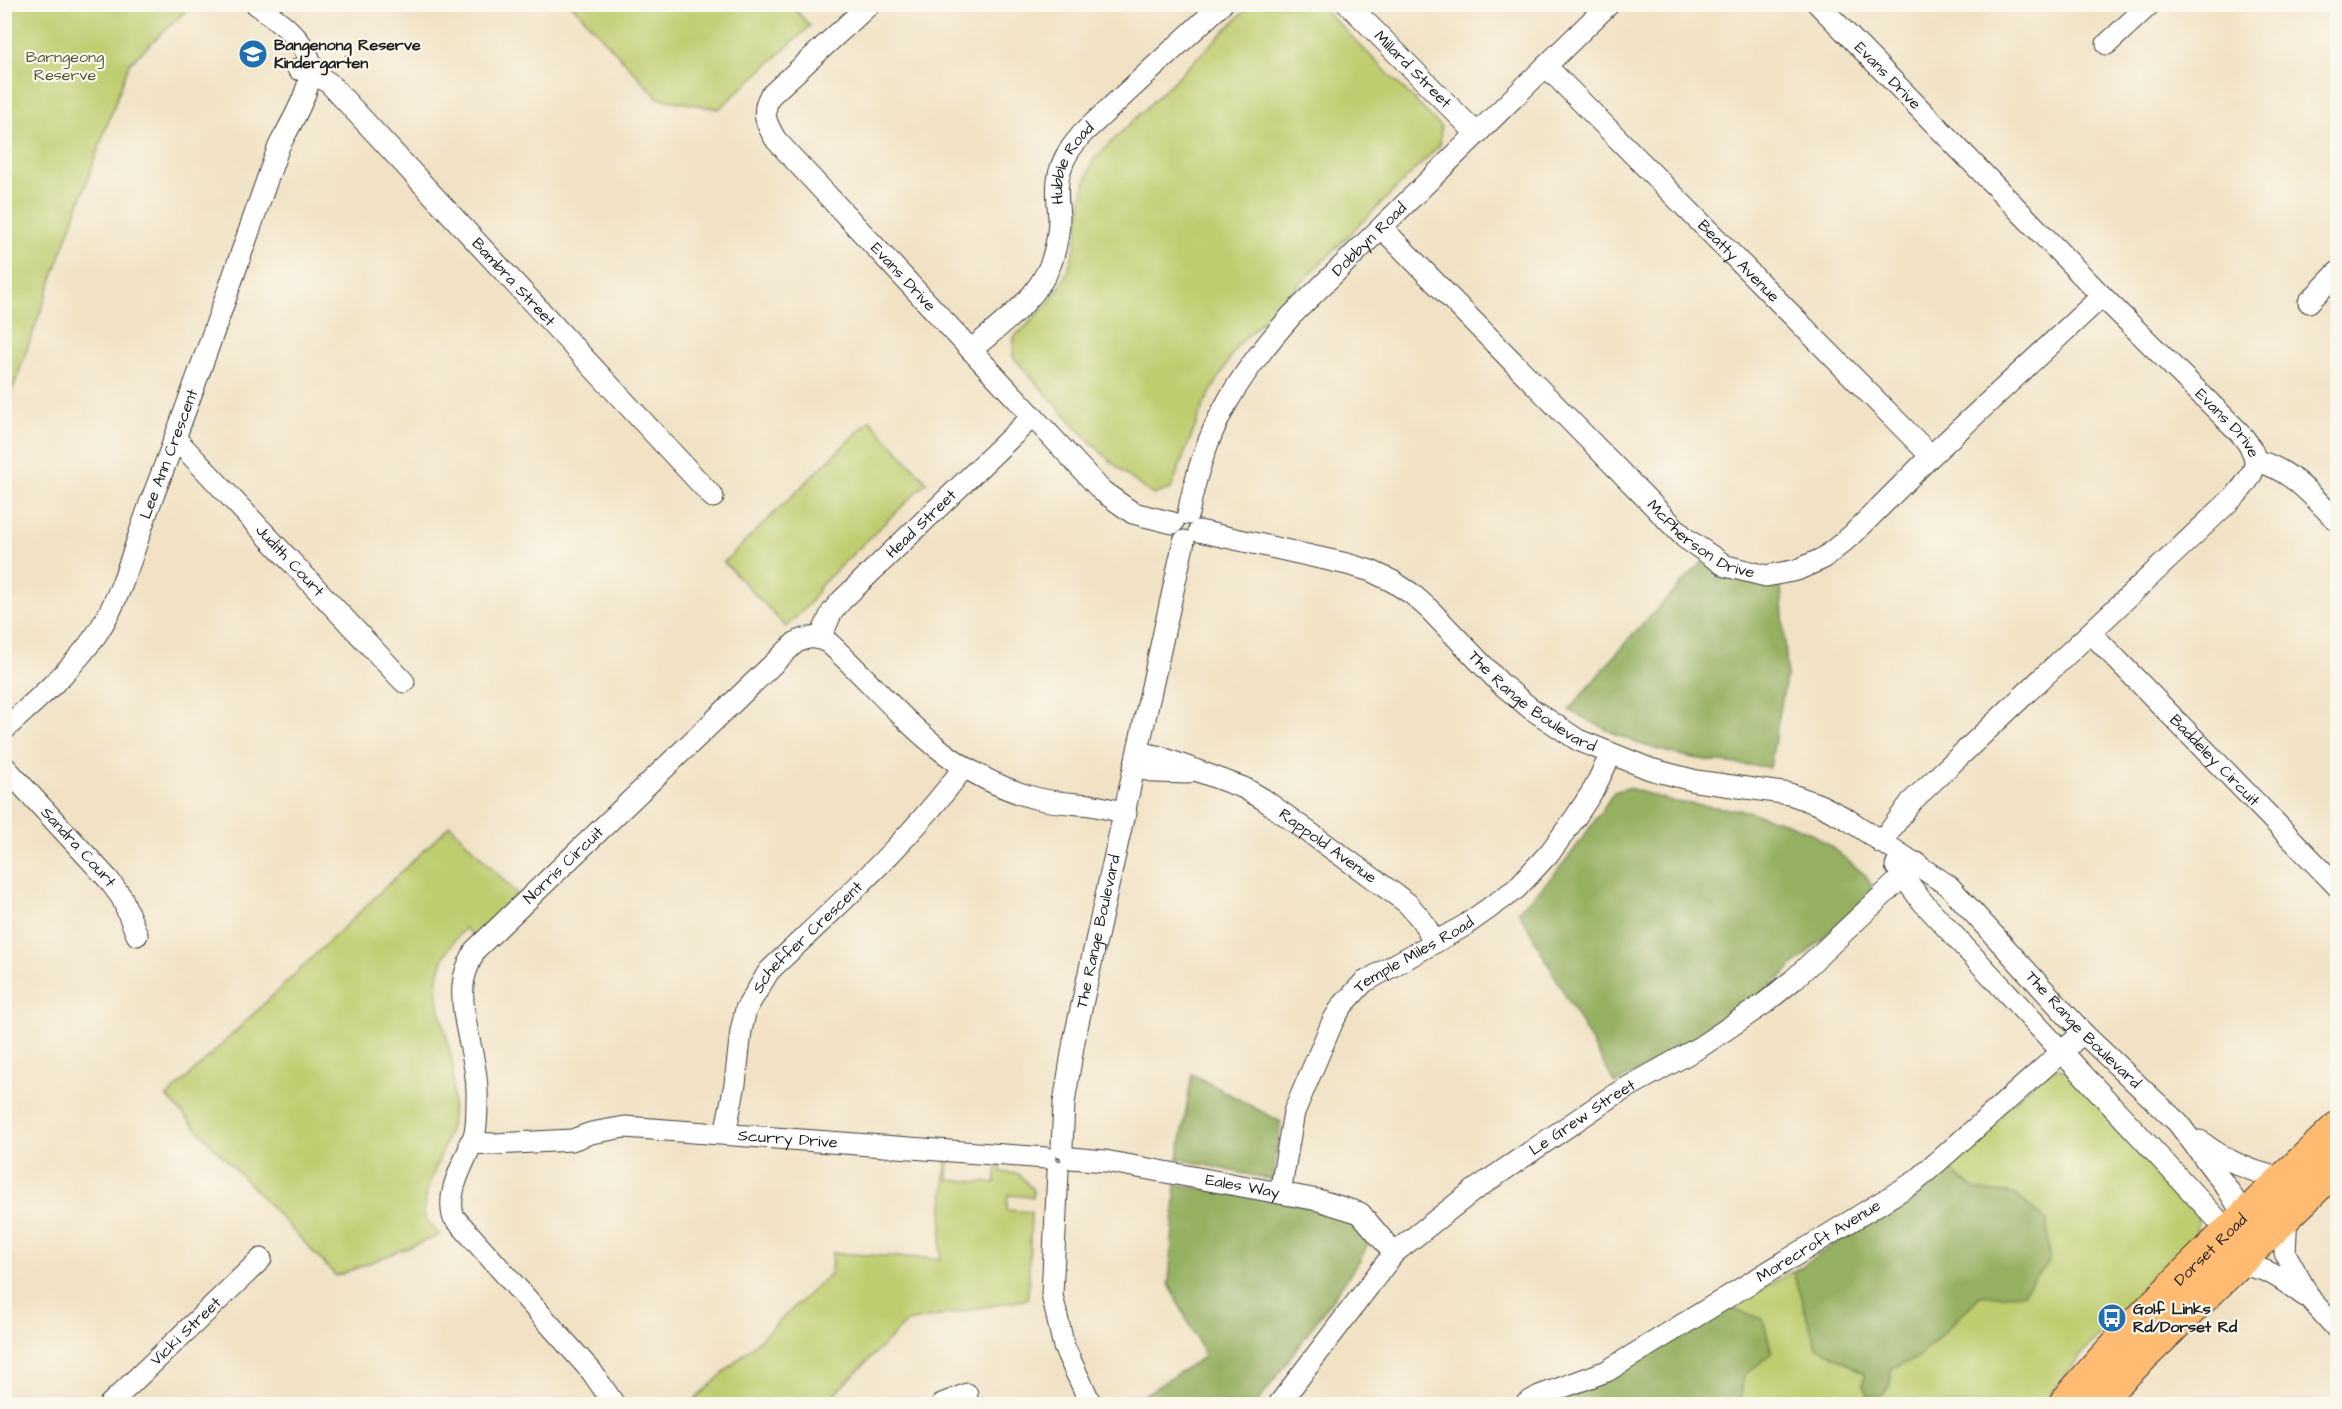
<svg xmlns="http://www.w3.org/2000/svg" width="2342" height="1409" font-family="'Architects Daughter',sans-serif">
<style>
.green{fill:#becd70;stroke:#6d7446;stroke-width:1.5}
.forest{fill:#96b062;stroke:#59663f;stroke-width:1.5}
.lines{fill:none;stroke-linecap:round;stroke-linejoin:round}
.street-casing{stroke:#3c3a35;stroke-width:23}
.primary-casing{stroke:#3c3a35;stroke-width:35}
.street{stroke:#fff;stroke-width:21}
.primary{stroke:#febb71;stroke-width:33}
.labels{text-anchor:middle;dominant-baseline:central;stroke-width:4.5;stroke-linejoin:round;paint-order:stroke}
.poi-label{font-size:16px;font-weight:bold;fill:#1c1c1c;stroke:#fbf7ec;text-anchor:start}
.park-label{font-size:16px;fill:#555a39;stroke:#fbf7ec}
.street-label{font-size:16px;fill:#1c1c1c;stroke:#fbf7ec}
</style>
<rect width="100%" height="100%" fill="#fbf7ec"/>
<filter id="ink" filterUnits="userSpaceOnUse"><feTurbulence type="fractalNoise" baseFrequency=".0167" numOctaves="2"/><feDisplacementMap in="SourceGraphic" scale="12" xChannelSelector="R" yChannelSelector="G"/><feConvolveMatrix kernelMatrix="1 2 1 2 8 2 1 2 1" color-interpolation-filters="sRGB"/></filter>
<filter id="wash" filterUnits="userSpaceOnUse"><feTurbulence type="fractalNoise" baseFrequency=".008" numOctaves="4" result="noise"/><feDisplacementMap in="SourceGraphic" scale="24" xChannelSelector="R" yChannelSelector="G"/><feGaussianBlur stdDeviation="1.35" result="paint"/><feColorMatrix in="noise" values="0 0 0 0 0 0 0 0 0 0 0 0 0 0 0 0 0 1.4 0 .05"/><feComposite in="paint" operator="in"/></filter>
<g filter="url(#wash)">
<rect width="100%" height="100%" fill="#f1e2c5"/>
<g class="green">
<path d="M 5,4 L 192,5 L 129,64 L 5,411 Z"/>
<path d="M 572,5 L 791,5 L 810,26 L 719,109 L 658,98 Z"/>
<path d="M 1251,5 L 1320,5 L 1441,127 L 1440,145 L 1237,346 L 1203,406 L 1171,489 L 1153,495 C 1099,458 1057,405 1013,357 L 1014,337 C 1049,306 1069,285 1077,236 C 1081,209 1082,184 1094,159 Z"/>
<path d="M 870,420 L 927,482 L 822,584 L 810,603 L 786,627 L 724,562 Z"/>
<path d="M 450,825 L 517,894 L 474,937 L 465,928 C 419,977 442,1006 452,1062 C 455,1080 453,1099 452,1117 C 448,1150 424,1180 424,1214 L 427,1221 L 440,1235 L 336,1276 L 167,1097 Z"/>
<path d="M 2059,1068 L 2076,1075 L 2199,1212 L 2196,1234 L 2085,1350 L 2043,1404 L 1543,1404 L 1728,1308 L 1887,1218 L 1947,1167 L 2041,1075 Z"/>
<path d="M 946,1160 L 949,1160 L 948,1180 L 995,1183 L 997,1163 L 1001,1165 L 1001,1172 L 1019,1174 L 1033,1190 L 1033,1197 L 1008,1195 L 1007,1210 L 1031,1212 L 1028,1299 L 907,1322 L 824,1404 L 690,1404 L 831,1273 L 832,1253 L 940,1259 Z"/>
</g>
<g class="forest">
<path d="M 1701,563 L 1781,587 L 1787,672 L 1770,767 C 1719,763 1665,757 1618,735 C 1601,728 1585,718 1569,710 L 1632,635 Z"/>
<path d="M 1628,788 L 1675,802 L 1747,811 L 1790,824 L 1813,834 L 1830,846 L 1864,874 L 1875,890 L 1755,1001 L 1693,1041 L 1615,1084 L 1518,910 C 1558,876 1586,835 1614,792 Z"/>
<path d="M 1192,1074 L 1281,1122 L 1273,1180 L 1178,1159 Z"/>
<path d="M 1947,1167 L 1976,1190 L 2015,1194 L 2047,1221 L 2049,1262 L 2022,1294 L 1980,1296 L 1918,1358 L 1891,1368 L 1891,1384 L 1882,1395 L 1868,1396 L 1863,1386 L 1864,1373 L 1816,1346 L 1793,1272 Z"/>
<path d="M 1176,1184 L 1341,1212 L 1360,1224 L 1369,1241 L 1360,1260 L 1257,1404 L 1130,1404 L 1205,1356 L 1169,1284 Z"/>
<path d="M 1728,1308 L 1763,1319 L 1772,1353 L 1742,1377 L 1742,1400 L 1746,1404 L 1563,1404 L 1558,1394 Z"/>
</g>
</g>
<g filter="url(#ink)">
<g class="lines">
<g class="street-casing">
<g id="street">
<path id="s1" d="M 870,4 L 770,96 C 761,113 766,124 776,140 L 1102,491 L 1133,513 L 1173,523"/>
<path id="s2" d="M 1348,4 L 1477,134"/>
<path id="s3" d="M 1818,4 L 2102,296 L 2239,432 C 2262,459 2259,468 2237,494 L 1911,802 L 1881,843"/>
<path d="M 2107,44 L 2150,4"/>
<path id="s4" d="M 1546,66 L 1931,456"/>
<path id="s5" d="M 298,69 L 311,72 L 329,83 L 713,497"/>
<path id="s6" d="M 1382,228 L 1685,538 L 1726,566 L 1766,576 L 1797,570 L 1824,558 L 1853,534 L 1931,456 L 2102,296"/>
<path d="M 2309,302 L 2338,272"/>
<path id="s7" d="M 971,350 C 1000,325 1037,300 1051,263 C 1056,248 1059,233 1059,218 C 1058,201 1055,184 1061,168 C 1065,154 1074,144 1083,133 L 1222,4"/>
<path id="s8" d="M 175,438 L 404,682"/>
<path d="M 2257,461 C 2292,470 2313,497 2338,522"/>
<path id="s9" d="M 1188,514 C 1204,429 1236,378 1292,315 L 1609,4"/>
<path id="s10" d="M 1199,531 L 1347,564 L 1371,571 L 1392,581 L 1412,594 L 1430,610 L 1500,683 L 1530,708 L 1578,740 L 1650,769 L 1696,781 L 1790,794 L 1820,805 L 1847,819 L 1949,886 L 2083,1033 L 2178,1123 L 2227,1188 L 2251,1227"/>
<path id="s11" d="M 2092,634 L 2338,887"/>
<path id="s12" d="M 820,638 L 832,612 L 841,601 L 1032,417"/>
<path id="s13" d="M 4,730 C 36,700 71,671 96,635 C 123,595 134,546 151,501 C 197,384 237,264 279,146 C 290,125 319,79 308,56 C 298,33 274,18 256,4"/>
<path id="s14" d="M 1139,752 L 1160,757 L 1244,788 L 1263,799 L 1407,903 L 1421,919 L 1435,942"/>
<path id="s15" d="M 4,766 L 108,879 L 122,898 L 137,935"/>
<path d="M 1135,767 L 1156,772 L 1187,773"/>
<path d="M 1896,866 L 1920,899 L 2229,1232"/>
<path id="s16" d="M 725,1134 L 735,1084 L 741,1031 L 746,1009 L 769,971 C 837,906 908,843 964,767"/>
<path d="M 2200,1141 C 2225,1161 2253,1173 2285,1179"/>
<path id="s17" d="M 470,1143 L 494,1144 L 572,1140 L 591,1133 L 625,1127 L 1046,1158"/>
<path id="s18" d="M 1062,1147 L 1064,1103 L 1074,1041 L 1184,541"/>
<path id="s19" d="M 1071,1158 L 1105,1161 L 1318,1200 L 1360,1213 L 1394,1253"/>
<path d="M 1058,1171 L 1052,1295 L 1064,1347 L 1091,1404"/>
<path id="s20" d="M 1280,1193 L 1294,1112 L 1333,1021 L 1342,1006 L 1364,982 L 1464,926 L 1516,889 L 1551,851 L 1575,818 L 1594,789 L 1611,754"/>
<path d="M 2287,1214 L 2285,1253 L 2311,1300 L 2338,1330"/>
<path d="M 2233,1266 C 2265,1264 2281,1279 2305,1296"/>
<path id="s21" d="M 110,1404 L 261,1259"/>
<path id="s22" d="M 614,1404 L 592,1372 L 453,1216 C 446,1185 468,1161 475,1132 C 477,1122 477,1110 477,1100 C 479,1061 460,1023 463,985 C 464,972 470,961 475,950 L 795,643 C 808,636 816,636 829,643 C 897,706 940,772 1035,798 C 1054,803 1071,803 1090,805 C 1102,807 1114,810 1126,813"/>
<path d="M 942,1404 L 967,1394"/>
<path id="s23" d="M 1279,1404 L 1394,1253 L 1473,1191 L 1614,1095 L 1700,1047 L 1765,1003 L 1793,980 L 1917,863"/>
<path id="s24" d="M 1526,1404 L 1539,1396 L 1607,1371 L 1916,1181 L 2083,1033"/>
</g>
</g>
<g class="primary-casing">
<g id="primary">
<path id="s25" d="M 2065,1404 C 2148,1305 2244,1218 2338,1128"/>
<path d="M 2093,1404 L 2338,1165"/>
</g>
</g>
<use href="#street" class="street"/>
<use href="#primary" class="primary"/>
</g>
</g>
<defs>
<g id="school-disc" transform="scale(1.5)"><circle r="9.5" fill="#1f6fb2" stroke="#fbf7ec"/><path d="M0-5L7-2L0 1L-7-2ZM-4 1L0 2.5L4 1V4Q0 6-4 4Z" fill="#fff"/></g>
<g id="bus-disc" transform="scale(1.5)"><circle r="9.5" fill="#1f6fb2" stroke="#fbf7ec"/><path d="M-5-6H5V4H4V6H2V4H-2V6H-4V4H-5ZM-3.5-4V0h7V-4ZM-3.5 1.2v1.5H-2V1.2ZM2 1.2v1.5H3.5V1.2Z" fill="#fff"/></g>
</defs>
<g fill-rule="evenodd">
<use href="#school-disc" x="253" y="54"/>
<use href="#bus-disc" x="2112" y="1318"/>
</g>
<g class="labels">
<g class="poi-label">
<text x="274" y="45">Bangenong Reserve<tspan x="274" dy="18">Kindergarten</tspan></text>
<text x="2133" y="1309">Golf Links<tspan x="2133" dy="18">Rd/Dorset Rd</tspan></text>
</g>
<g class="park-label">
<text x="65" y="57">Barngeong<tspan x="65" dy="18">Reserve</tspan></text>
</g>
<g class="street-label">
<text stroke="none"><textPath href="#s2" startOffset="92">Millard Street</textPath></text>
<text stroke="none"><textPath href="#s3" startOffset="100">Evans Drive</textPath></text>
<text stroke="none"><textPath href="#s7" startOffset="224">Hubble Road</textPath></text>
<text stroke="none"><textPath href="#s9" startOffset="336">Dobbyn Road</textPath></text>
<text stroke="none"><textPath href="#s4" startOffset="274">Beatty Avenue</textPath></text>
<text stroke="none"><textPath href="#s1" startOffset="370">Evans Drive</textPath></text>
<text stroke="none"><textPath href="#s5" startOffset="306">Bambra Street</textPath></text>
<text stroke="none"><textPath href="#s3" startOffset="586">Evans Drive</textPath></text>
<text stroke="none"><textPath href="#s13" startOffset="328">Lee Ann Crescent</textPath></text>
<text stroke="none"><textPath href="#s12" startOffset="154">Head Street</textPath></text>
<text stroke="none"><textPath href="#s6" startOffset="448">McPherson Drive</textPath></text>
<text stroke="none"><textPath href="#s8" startOffset="168">Judith Court</textPath></text>
<text stroke="none"><textPath href="#s10" startOffset="386">The Range Boulevard</textPath></text>
<text stroke="none"><textPath href="#s11" startOffset="176">Baddeley Circuit</textPath></text>
<text stroke="none"><textPath href="#s15" startOffset="110">Sandra Court</textPath></text>
<text stroke="none"><textPath href="#s14" startOffset="213">Rappold Avenue</textPath></text>
<text stroke="none"><textPath href="#s22" startOffset="644">Norris Circuit</textPath></text>
<text stroke="none"><textPath href="#s18" startOffset="219">The Range Boulevard</textPath></text>
<text stroke="none"><textPath href="#s16" startOffset="222">Scheffer Crescent</textPath></text>
<text stroke="none"><textPath href="#s20" startOffset="288">Temple Miles Road</textPath></text>
<text stroke="none"><textPath href="#s10" startOffset="1047">The Range Boulevard</textPath></text>
<text stroke="none"><textPath href="#s23" startOffset="422">Le Grew Street</textPath></text>
<text stroke="none"><textPath href="#s17" startOffset="320">Scurry Drive</textPath></text>
<text stroke="none"><textPath href="#s19" startOffset="174">Eales Way</textPath></text>
<text stroke="none"><textPath href="#s24" startOffset="336">Morecroft Avenue</textPath></text>
<text stroke="none"><textPath href="#s25" startOffset="212">Dorset Road</textPath></text>
<text stroke="none"><textPath href="#s21" startOffset="105">Vicki Street</textPath></text>
</g>
</g>
<rect width="2342" height="1409" fill="none" stroke="#fbf7ec" stroke-width="24"/>
</svg>
